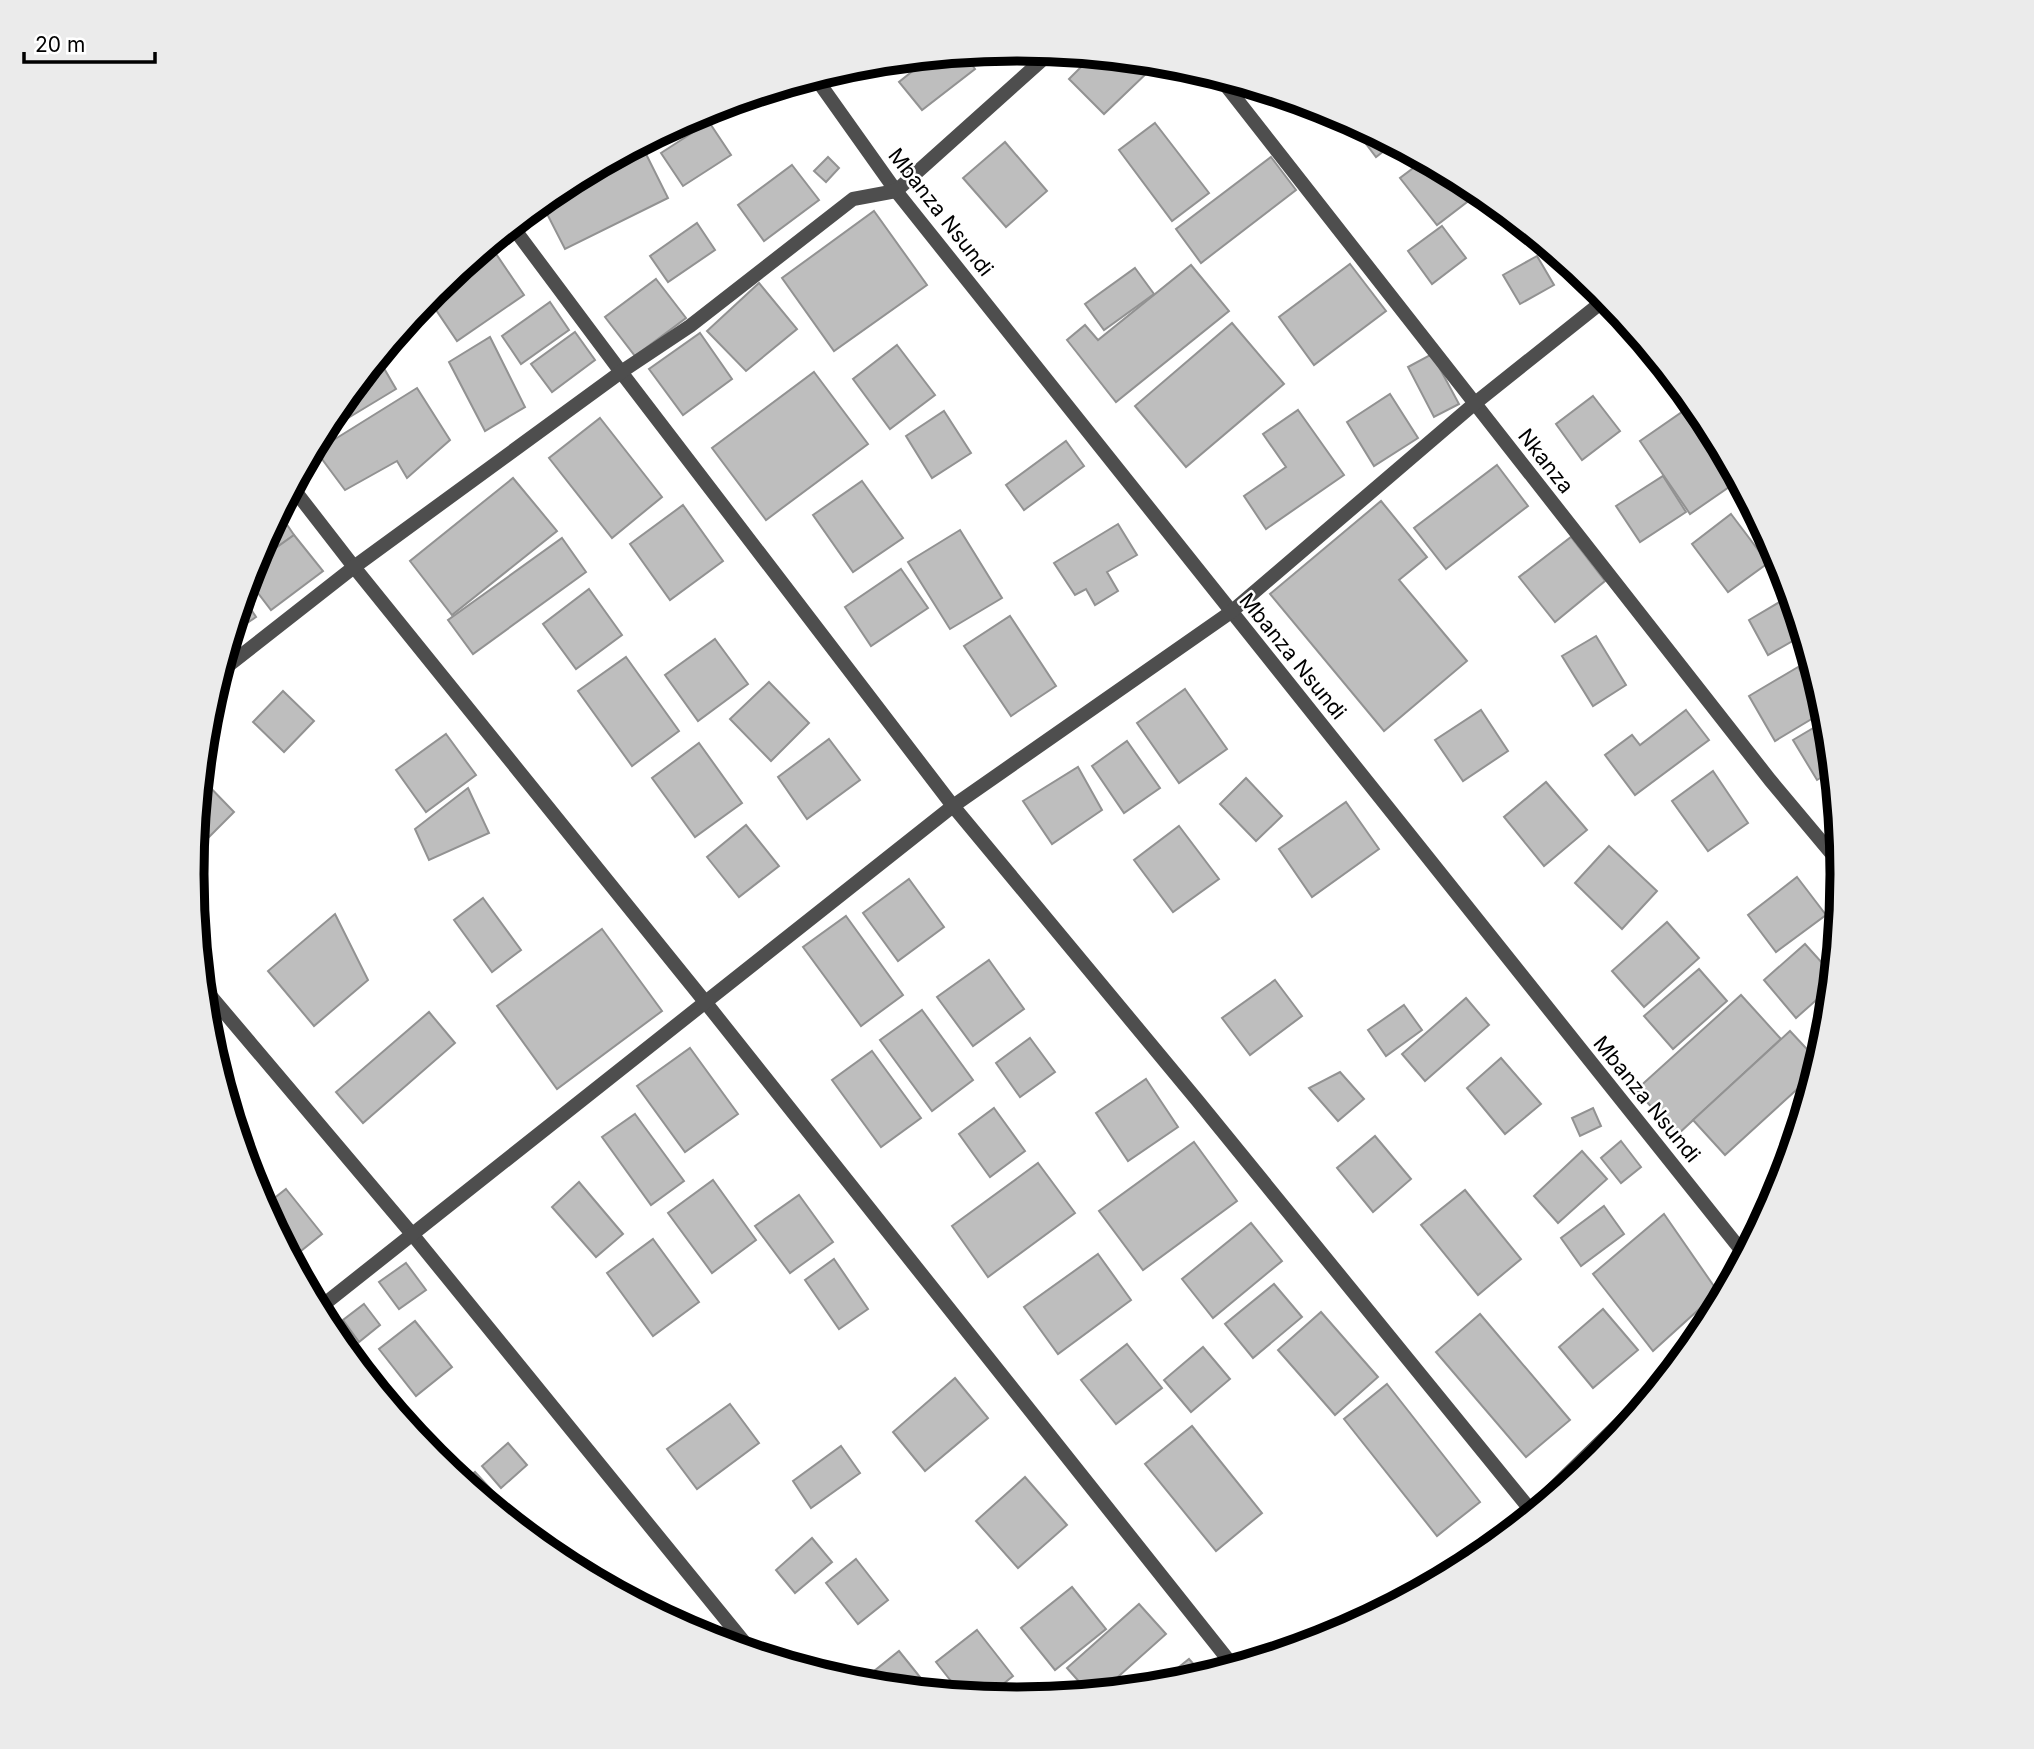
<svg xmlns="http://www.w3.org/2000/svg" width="2034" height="1749" font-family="Inter,sans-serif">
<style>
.building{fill:#bebebe;stroke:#929292;stroke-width:2}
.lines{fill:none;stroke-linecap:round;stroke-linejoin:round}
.street{stroke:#4e4e4e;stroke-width:14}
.labels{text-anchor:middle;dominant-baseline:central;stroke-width:5;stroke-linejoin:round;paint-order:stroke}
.street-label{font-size:21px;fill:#000;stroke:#fff}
.rim{fill:none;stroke:#000;stroke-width:9}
</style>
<rect width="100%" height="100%" fill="#fff"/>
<g class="building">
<path d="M 964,54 L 975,69 L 922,110 L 899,82 L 929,58 Z"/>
<path d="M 1092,56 L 1140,61 L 1149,71 L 1104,114 L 1069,79 Z"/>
<path d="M 1348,120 L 1393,144 L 1376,157 Z"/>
<path d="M 709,122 L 731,155 L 683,186 L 661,153 Z"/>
<path d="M 1155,123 L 1209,193 L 1172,221 L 1119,150 Z"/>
<path d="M 1005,142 L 1047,191 L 1006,227 L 963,178 Z"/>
<path d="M 641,144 L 668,198 L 565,249 L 541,202 L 559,188 Z"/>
<path d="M 828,157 L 839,168 L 826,182 L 814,171 Z"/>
<path d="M 1271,157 L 1296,190 L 1201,263 L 1176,229 Z"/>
<path d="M 1424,160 L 1453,176 L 1471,199 L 1437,225 L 1400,178 Z"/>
<path d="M 792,165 L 819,200 L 764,241 L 738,205 Z"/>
<path d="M 874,211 L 927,285 L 834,351 L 782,278 Z"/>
<path d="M 697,223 L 715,250 L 668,282 L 650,256 Z"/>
<path d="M 1442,226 L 1466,258 L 1432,284 L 1408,251 Z"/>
<path d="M 490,245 L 524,295 L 457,341 L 428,298 L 434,291 Z"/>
<path d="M 1537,256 L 1554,285 L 1520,304 L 1503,275 Z"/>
<path d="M 1350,264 L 1386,311 L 1314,365 L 1279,317 Z"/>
<path d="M 1191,265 L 1229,311 L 1116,402 L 1067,340 L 1085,325 L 1098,340 Z"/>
<path d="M 1135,268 L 1154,294 L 1104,330 L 1085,304 Z"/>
<path d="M 656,279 L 686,318 L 635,356 L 605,317 Z"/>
<path d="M 759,283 L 797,329 L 746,371 L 707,331 Z"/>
<path d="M 550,302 L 569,330 L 521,364 L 502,336 Z"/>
<path d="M 1232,323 L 1284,384 L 1186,467 L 1135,406 Z"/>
<path d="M 575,332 L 595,360 L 552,392 L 531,364 Z"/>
<path d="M 700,333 L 732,379 L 683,415 L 649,369 Z"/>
<path d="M 490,337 L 525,407 L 485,431 L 449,362 Z"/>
<path d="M 897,345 L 935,395 L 890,429 L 853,379 Z"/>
<path d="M 1432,354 L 1459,404 L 1434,417 L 1408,367 Z"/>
<path d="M 378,358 L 396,389 L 320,435 L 331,416 Z"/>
<path d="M 814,372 L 868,444 L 766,520 L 712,448 Z"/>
<path d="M 417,388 L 450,440 L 407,478 L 397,461 L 345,490 L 316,451 Z"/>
<path d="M 1390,394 L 1418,438 L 1374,466 L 1347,422 Z"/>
<path d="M 1593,396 L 1620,431 L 1582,460 L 1556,424 Z"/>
<path d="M 1298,410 L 1344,475 L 1266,529 L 1244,496 L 1286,467 L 1263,434 Z"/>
<path d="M 944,411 L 971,453 L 932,478 L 906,436 Z"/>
<path d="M 1682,412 L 1732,485 L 1690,514 L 1640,441 Z"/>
<path d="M 600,418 L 662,497 L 612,538 L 549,458 Z"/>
<path d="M 1066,441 L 1084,466 L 1024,510 L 1006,485 Z"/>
<path d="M 1497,465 L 1528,506 L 1446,569 L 1414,528 Z"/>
<path d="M 1663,476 L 1686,512 L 1640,542 L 1616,506 Z"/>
<path d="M 513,478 L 557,531 L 452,615 L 410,561 Z"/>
<path d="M 862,481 L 903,538 L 853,572 L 813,515 Z"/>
<path d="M 1381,501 L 1427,557 L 1399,580 L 1467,661 L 1384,731 L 1270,594 Z"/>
<path d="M 683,505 L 723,561 L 670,600 L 630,544 Z"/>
<path d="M 279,513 L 294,535 L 256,562 L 254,558 Z"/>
<path d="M 1731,514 L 1768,563 L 1728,592 L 1692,544 Z"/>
<path d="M 1118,524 L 1137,555 L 1107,572 L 1118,591 L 1095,605 L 1086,589 L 1075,595 L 1054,563 Z"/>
<path d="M 960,530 L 1002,598 L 950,629 L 908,562 Z"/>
<path d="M 294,535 L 323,571 L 271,610 L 248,580 L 252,565 Z"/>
<path d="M 1571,537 L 1605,581 L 1555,622 L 1519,577 Z"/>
<path d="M 562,538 L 586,572 L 473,654 L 448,620 Z"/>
<path d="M 901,569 L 928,608 L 871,646 L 845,607 Z"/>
<path d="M 589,589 L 622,635 L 576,669 L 543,624 Z"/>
<path d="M 243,597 L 256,617 L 232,633 Z"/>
<path d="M 1788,597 L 1795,607 L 1803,635 L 1768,655 L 1749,620 Z"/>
<path d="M 1010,616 L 1056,686 L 1011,716 L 964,646 Z"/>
<path d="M 1596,636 L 1626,685 L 1593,706 L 1562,656 Z"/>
<path d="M 715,639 L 748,684 L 698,721 L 665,675 Z"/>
<path d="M 626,657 L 679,731 L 632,766 L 578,691 Z"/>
<path d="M 1798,667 L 1825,711 L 1775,741 L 1749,696 Z"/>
<path d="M 769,682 L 809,723 L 771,761 L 730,719 Z"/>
<path d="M 1185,689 L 1227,749 L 1179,783 L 1137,723 Z"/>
<path d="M 283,691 L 314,721 L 284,752 L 253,722 Z"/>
<path d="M 1481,710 L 1508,751 L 1463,781 L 1435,740 Z"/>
<path d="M 1686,710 L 1709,740 L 1635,795 L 1605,755 L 1632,735 L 1640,745 Z"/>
<path d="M 1827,720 L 1832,771 L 1817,780 L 1793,740 Z"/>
<path d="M 446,734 L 476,775 L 426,812 L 396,770 Z"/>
<path d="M 829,739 L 860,780 L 807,819 L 778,777 Z"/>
<path d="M 1127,741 L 1160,788 L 1124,813 L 1092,766 Z"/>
<path d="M 699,743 L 742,803 L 695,837 L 652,778 Z"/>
<path d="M 1078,767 L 1102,810 L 1052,844 L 1023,801 Z"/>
<path d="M 1713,771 L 1748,823 L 1708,851 L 1672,801 Z"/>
<path d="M 201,778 L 234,812 L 194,852 Z"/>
<path d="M 1246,778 L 1282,816 L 1256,841 L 1220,804 Z"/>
<path d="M 1546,782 L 1587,830 L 1544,866 L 1504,817 Z"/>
<path d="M 468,788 L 489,833 L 429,860 L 415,829 Z"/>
<path d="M 1346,802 L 1379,849 L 1312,897 L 1279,849 Z"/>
<path d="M 746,825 L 779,866 L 739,897 L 707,857 Z"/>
<path d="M 1179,826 L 1219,879 L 1173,912 L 1134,860 Z"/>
<path d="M 1609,846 L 1657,891 L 1622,929 L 1575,883 Z"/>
<path d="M 1797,877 L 1826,915 L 1776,952 L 1748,915 Z"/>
<path d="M 909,879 L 944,927 L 898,961 L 863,913 Z"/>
<path d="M 483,898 L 521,950 L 492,972 L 454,920 Z"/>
<path d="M 335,914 L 368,980 L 314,1026 L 268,971 Z"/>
<path d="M 846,916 L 903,995 L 861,1026 L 803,947 Z"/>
<path d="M 1667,922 L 1699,958 L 1644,1007 L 1612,971 Z"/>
<path d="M 602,929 L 662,1011 L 557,1089 L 497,1006 Z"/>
<path d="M 1805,944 L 1833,975 L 1831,987 L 1796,1018 L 1764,980 Z"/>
<path d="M 989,960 L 1024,1009 L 973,1046 L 937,997 Z"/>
<path d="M 1699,969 L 1727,1001 L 1673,1049 L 1644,1016 Z"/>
<path d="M 1275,980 L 1302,1016 L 1250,1055 L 1222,1018 Z"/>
<path d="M 1741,995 L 1781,1039 L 1677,1135 L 1636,1090 Z"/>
<path d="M 1466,998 L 1489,1025 L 1425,1081 L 1402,1054 Z"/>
<path d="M 1404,1005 L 1422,1030 L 1386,1056 L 1368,1030 Z"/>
<path d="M 922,1010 L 973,1080 L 932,1111 L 880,1040 Z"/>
<path d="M 429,1012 L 455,1043 L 363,1123 L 336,1092 Z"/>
<path d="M 1828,1022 L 1827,1036 L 1824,1045 L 1814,1034 Z"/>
<path d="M 1790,1031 L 1819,1062 L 1815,1073 L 1725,1155 L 1693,1120 Z"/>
<path d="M 1030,1038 L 1055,1072 L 1020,1097 L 996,1063 Z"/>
<path d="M 690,1048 L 738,1114 L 685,1152 L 637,1086 Z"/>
<path d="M 872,1051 L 921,1118 L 881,1147 L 832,1080 Z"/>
<path d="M 1501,1058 L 1541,1104 L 1505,1134 L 1467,1088 Z"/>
<path d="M 1340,1072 L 1364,1099 L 1338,1121 L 1309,1088 Z"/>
<path d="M 1146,1079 L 1178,1127 L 1128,1161 L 1096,1113 Z"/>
<path d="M 994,1108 L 1025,1151 L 990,1177 L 959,1134 Z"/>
<path d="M 1593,1108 L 1601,1126 L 1580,1136 L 1572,1118 Z"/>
<path d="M 635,1114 L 684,1181 L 651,1205 L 602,1137 Z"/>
<path d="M 1375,1136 L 1411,1179 L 1373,1212 L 1337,1168 Z"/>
<path d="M 1621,1141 L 1641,1167 L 1621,1183 L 1601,1158 Z"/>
<path d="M 1194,1142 L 1237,1201 L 1143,1270 L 1099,1211 Z"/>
<path d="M 1582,1151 L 1607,1179 L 1558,1223 L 1534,1196 Z"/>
<path d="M 1038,1163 L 1075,1213 L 988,1277 L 952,1226 Z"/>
<path d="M 713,1180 L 756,1240 L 712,1273 L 668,1213 Z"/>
<path d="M 579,1182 L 623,1234 L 596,1257 L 552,1207 Z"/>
<path d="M 286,1189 L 322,1234 L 291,1259 L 263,1207 Z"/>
<path d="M 1465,1190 L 1521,1259 L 1478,1295 L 1421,1225 Z"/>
<path d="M 799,1195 L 833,1242 L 790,1273 L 755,1226 Z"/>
<path d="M 1604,1206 L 1624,1234 L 1581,1266 L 1561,1238 Z"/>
<path d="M 1664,1214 L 1718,1292 L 1653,1351 L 1593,1274 Z"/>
<path d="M 1251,1223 L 1282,1261 L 1213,1318 L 1182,1279 Z"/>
<path d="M 653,1239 L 699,1302 L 653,1336 L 607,1273 Z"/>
<path d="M 1098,1254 L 1131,1300 L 1058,1354 L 1024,1307 Z"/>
<path d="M 834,1259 L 868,1309 L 839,1329 L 805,1280 Z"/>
<path d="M 406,1263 L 426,1290 L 399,1309 L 379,1282 Z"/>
<path d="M 1274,1284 L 1302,1317 L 1253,1358 L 1225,1324 Z"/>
<path d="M 364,1304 L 380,1325 L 359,1342 L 343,1320 Z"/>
<path d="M 1603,1309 L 1638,1350 L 1593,1388 L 1559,1347 Z"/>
<path d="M 1321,1312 L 1378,1377 L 1335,1415 L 1278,1350 Z"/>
<path d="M 1480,1314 L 1570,1420 L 1526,1457 L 1436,1352 Z"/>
<path d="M 415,1321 L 452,1367 L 416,1396 L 379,1349 Z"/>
<path d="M 1127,1344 L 1162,1388 L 1116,1424 L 1081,1380 Z"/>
<path d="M 1203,1347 L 1230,1379 L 1191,1412 L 1164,1380 Z"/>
<path d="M 955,1378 L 988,1418 L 925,1471 L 893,1432 Z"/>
<path d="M 1387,1384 L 1480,1502 L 1437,1536 L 1344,1419 Z"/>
<path d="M 730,1404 L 759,1443 L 697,1489 L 667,1449 Z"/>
<path d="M 1192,1426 L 1262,1513 L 1216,1551 L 1145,1464 Z"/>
<path d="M 508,1443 L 527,1465 L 501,1488 L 482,1466 Z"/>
<path d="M 841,1446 L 860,1473 L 811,1508 L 793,1481 Z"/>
<path d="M 475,1472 L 497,1496 L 488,1503 L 463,1482 Z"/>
<path d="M 1025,1477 L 1067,1525 L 1018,1568 L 976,1521 Z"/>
<path d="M 812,1538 L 832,1562 L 795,1593 L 776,1570 Z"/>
<path d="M 856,1559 L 888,1600 L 858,1624 L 826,1583 Z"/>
<path d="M 1072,1587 L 1106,1629 L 1055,1670 L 1021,1628 Z"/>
<path d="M 1139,1604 L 1166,1634 L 1101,1692 L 1089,1693 L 1067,1668 Z"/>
<path d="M 977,1630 L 1013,1676 L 987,1697 L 962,1695 L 936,1662 Z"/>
<path d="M 899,1651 L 932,1692 L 867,1685 L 863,1680 Z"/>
<path d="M 1189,1659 L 1204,1676 L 1178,1684 L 1167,1685 L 1163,1680 Z"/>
</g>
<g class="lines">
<g class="street">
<path d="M 815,77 L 896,191 L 1745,1255"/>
<path d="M 1220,78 L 1770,780 L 1842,866"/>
<path d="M 512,226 L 621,372 L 953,806 L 1197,1100 L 1533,1513"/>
<path d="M 292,487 L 354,567 L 706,1003 L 1234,1667"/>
<path d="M 220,672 L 354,567 L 621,372 L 690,326 L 853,199 L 896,191 L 1051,52"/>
<path d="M 203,987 L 412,1234 L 753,1653"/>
<path d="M 318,1309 L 953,806 L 1231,612 L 1474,404 L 1607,298"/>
<path d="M 1461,1569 L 1531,1510 L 1669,1375"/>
</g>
</g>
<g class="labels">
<g class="street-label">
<text transform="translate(941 212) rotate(52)">Mbanza Nsundi</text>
<text transform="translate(1546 461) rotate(52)">Nkanza</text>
<text transform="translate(1293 656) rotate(51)">Mbanza Nsundi</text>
<text transform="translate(1647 1099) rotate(51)">Mbanza Nsundi</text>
</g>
</g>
<path d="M0 0H2034V1749H0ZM204 874a813 813 0 1 1 1626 0a813 813 0 1 1-1626 0Z" fill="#ebebeb" fill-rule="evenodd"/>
<path class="rim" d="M204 874a813 813 0 1 1 1626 0a813 813 0 1 1-1626 0Z"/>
<path d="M24 52v10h131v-10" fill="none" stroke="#000000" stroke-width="3.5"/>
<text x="35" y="52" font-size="21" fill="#000000" stroke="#ffffff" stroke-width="5" paint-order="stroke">20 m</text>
</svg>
